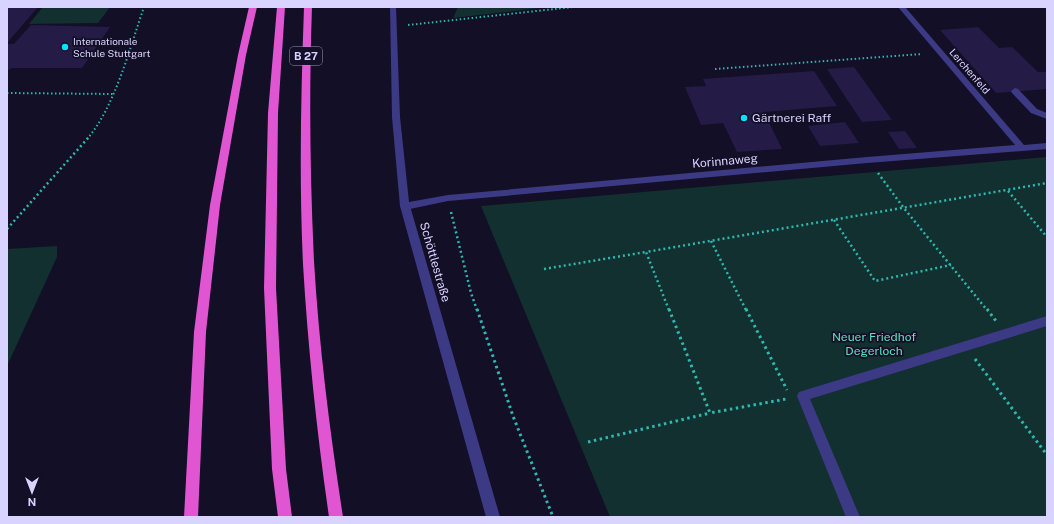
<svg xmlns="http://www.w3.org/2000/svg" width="1054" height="524" font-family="'Public Sans',sans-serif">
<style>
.green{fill:#12302f}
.building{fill:#241b47}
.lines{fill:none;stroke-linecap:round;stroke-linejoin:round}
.path-far2{stroke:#2fb8b0;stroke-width:2;stroke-dasharray:1.5 2.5;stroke-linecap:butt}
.path-far1{stroke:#2fb8b0;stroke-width:2.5;stroke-dasharray:2 3;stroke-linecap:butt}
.path{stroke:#2fb8b0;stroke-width:3;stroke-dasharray:2.5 3.5;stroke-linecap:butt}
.service{fill:#3d3a85;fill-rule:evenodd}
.minor{fill:#3d3a85;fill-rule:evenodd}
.trunk{fill:#e055d1;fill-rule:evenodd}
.poi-dot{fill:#00e5ff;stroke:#130f26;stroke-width:1.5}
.labels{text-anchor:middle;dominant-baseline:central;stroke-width:3.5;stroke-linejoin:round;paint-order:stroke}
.far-poi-label{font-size:10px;fill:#d9d4ff;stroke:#130f26;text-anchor:start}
.far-street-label{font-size:10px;fill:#d9d4ff;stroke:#130f26}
.shield{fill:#130f26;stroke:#9e99be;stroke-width:1}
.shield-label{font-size:11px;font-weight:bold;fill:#d9d4ff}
.poi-label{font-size:12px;fill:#d9d4ff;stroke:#130f26;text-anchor:start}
.street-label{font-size:12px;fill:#d9d4ff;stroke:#130f26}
.park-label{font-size:12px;fill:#5fe0c0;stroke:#130f26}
</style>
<rect width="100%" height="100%" fill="#130f26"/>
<g class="green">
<path d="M 43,7 L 110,7 L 98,23 L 29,24 Z"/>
<path d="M 458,7 L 548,7 L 453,18 Z"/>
<path d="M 1047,157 L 1047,517 L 610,517 L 481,206 Z"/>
<path d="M 57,246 L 57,257 L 7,366 L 7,249 Z"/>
</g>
<g class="building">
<path d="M 7,7 L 38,7 L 7,43 Z"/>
<path d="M 31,25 L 110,27 L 82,68 L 12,68 L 7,71 L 7,44 L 14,44 Z"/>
<path d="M 978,27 L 999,48 L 1012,47 L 1038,72 L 1047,72 L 1047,89 L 996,93 L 940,30 Z"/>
<path d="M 854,67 L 892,120 L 862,122 L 827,69 Z"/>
<path d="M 814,71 L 837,106 L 764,112 L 782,149 L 737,152 L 723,123 L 701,125 L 685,87 L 706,86 L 703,79 Z"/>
<path d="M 845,122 L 859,143 L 820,146 L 808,126 Z"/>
<path d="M 905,131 L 917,148 L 899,149 L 888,132 Z"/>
</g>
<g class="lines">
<g class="path-far2">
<path d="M 408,25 L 573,7"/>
<path d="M 715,69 L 922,54"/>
<path d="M 7,93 L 113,94"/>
<path d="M 87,139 C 115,107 130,47 144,7"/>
</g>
<g class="path-far1">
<path d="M 878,173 L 903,207 L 987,310"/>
<path d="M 1008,191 L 1047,237"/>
<path d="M 451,212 L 471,293 L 477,310"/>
<path d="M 834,220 L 875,281 L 951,265"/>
<path d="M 7,229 L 88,138"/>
<path d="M 711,241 L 746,310"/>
<path d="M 544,269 L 646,252"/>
<path d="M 669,310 L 646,252 L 1047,183"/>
</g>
<g class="path">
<path d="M 477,309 L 513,416 L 553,517"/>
<path d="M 669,309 L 710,413 L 786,399"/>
<path d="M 746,309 L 787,390"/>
<path d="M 987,309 L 996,321"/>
<path d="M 975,359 L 1047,455"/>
<path d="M 588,442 L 710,413"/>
</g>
<g class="service">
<path d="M 390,7 L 396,7 L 400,117 L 409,202 L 448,195 L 867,157 L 1015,145 L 898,7 L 905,7 L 1024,145 L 1047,143 L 1047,149 L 867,163 L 448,201 L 405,210 L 400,206 L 392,117 Z"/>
<path d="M 1015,88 L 1018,89 L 1037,109 L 1047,113 L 1047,119 L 1031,113 L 1012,93 L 1011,91 Z"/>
<path d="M 1047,316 L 1047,326 L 810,399 L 860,517 L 846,517 L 797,396 L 799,392 Z"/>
</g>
<path class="minor" d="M 405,202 L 410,206 L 500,517 L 486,517 L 400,206 Z"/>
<g class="trunk">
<path d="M 249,7 L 257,7 L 246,55 L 220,205 L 206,332 L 198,517 L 184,517 L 194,332 L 210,205 L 238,55 Z"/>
<path d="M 277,7 L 285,7 L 278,113 L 276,288 L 286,469 L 292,517 L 278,517 L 272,469 L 264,288 L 268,113 Z"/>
<path d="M 304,7 L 312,7 C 309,92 310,176 314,261 C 319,347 330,432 343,517 L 329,517 C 317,433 308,349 303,264 C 299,178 301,93 304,7 Z"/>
</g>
</g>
<g class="poi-dot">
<circle cx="65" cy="47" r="4"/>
<circle cx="744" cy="118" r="4"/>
</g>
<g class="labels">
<g class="far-poi-label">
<text x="73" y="41">Internationale<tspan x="73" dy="12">Schule Stuttgart</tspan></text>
</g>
<g class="far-street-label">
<text transform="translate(970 71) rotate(49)">Lerchenfeld</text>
</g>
<rect class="shield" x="290" y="47" width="32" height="18" rx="3"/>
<g class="shield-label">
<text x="306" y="56">B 27</text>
</g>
<g class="poi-label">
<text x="752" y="118">Gärtnerei Raff</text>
</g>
<g class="street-label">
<text transform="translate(725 161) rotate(-5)">Korinnaweg</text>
<text transform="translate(435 262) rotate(74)">Schöttlestraße</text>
</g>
<g class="park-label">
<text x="874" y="337">Neuer Friedhof<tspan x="874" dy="14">Degerloch</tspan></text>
</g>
</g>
<rect width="1054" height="524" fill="none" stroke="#d9d4ff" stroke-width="16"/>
<g transform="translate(32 492) rotate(180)" stroke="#130f26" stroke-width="3" paint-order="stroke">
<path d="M0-3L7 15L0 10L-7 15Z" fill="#d9d4ff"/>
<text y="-6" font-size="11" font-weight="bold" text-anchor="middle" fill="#d9d4ff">N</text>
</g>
</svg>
